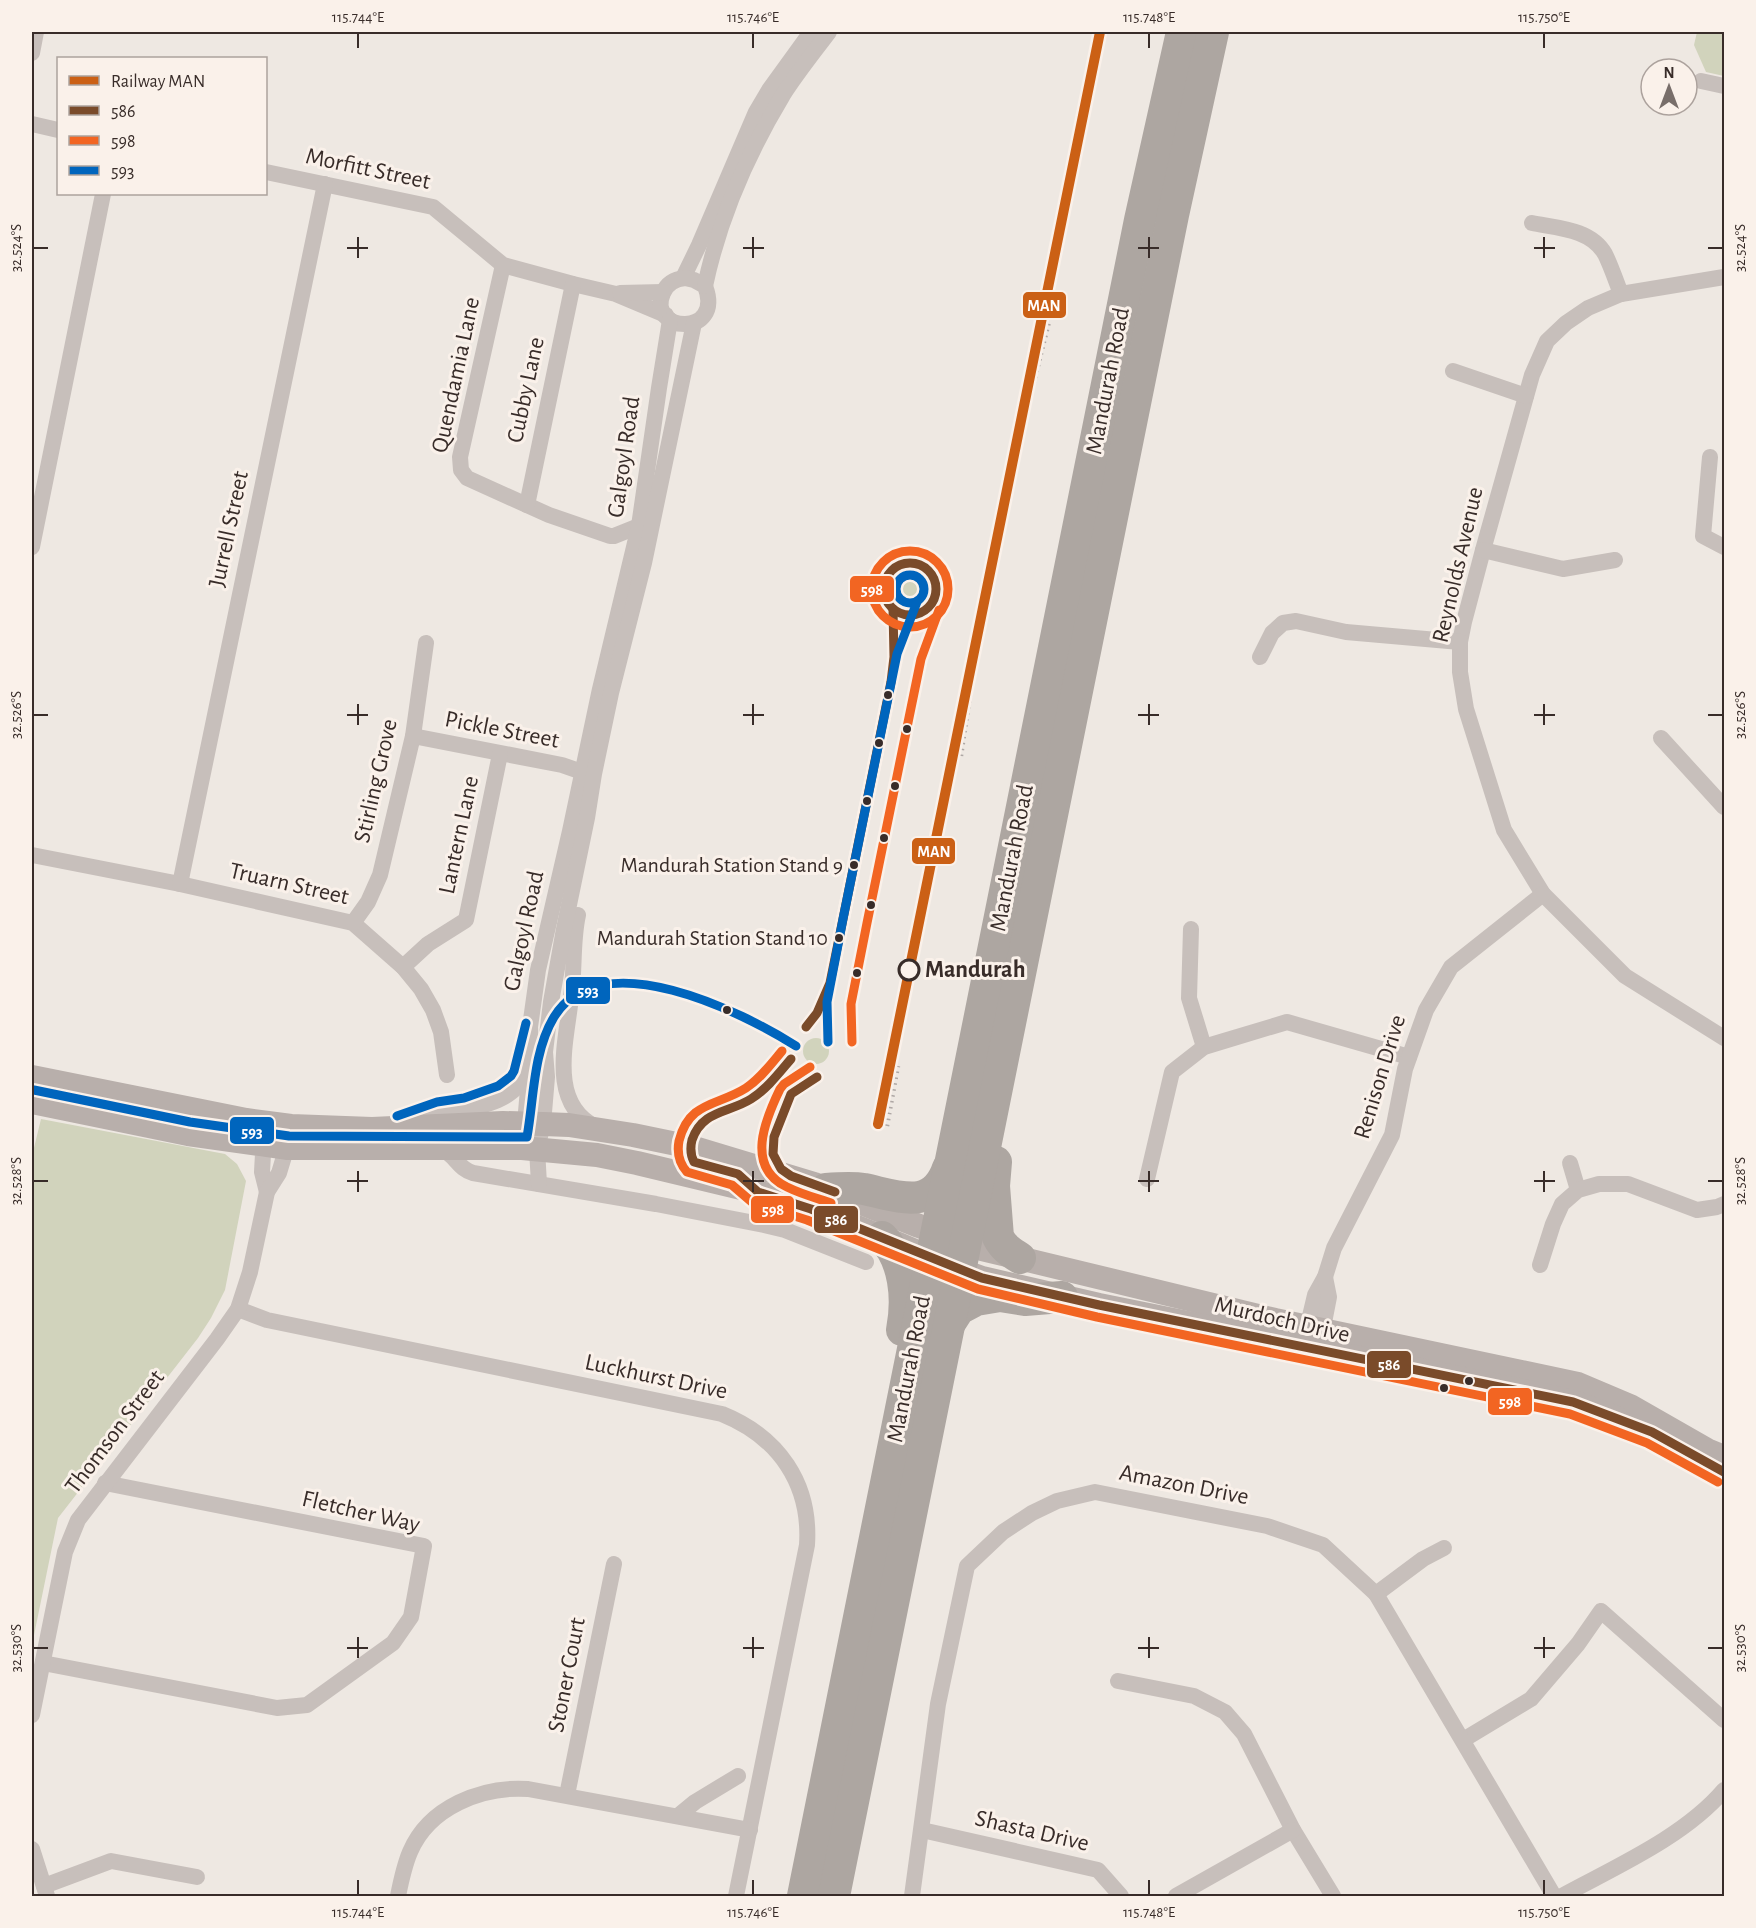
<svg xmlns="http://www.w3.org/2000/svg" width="1756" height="1928" font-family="'Alegreya Sans',sans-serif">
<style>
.green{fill:#d1d3bc}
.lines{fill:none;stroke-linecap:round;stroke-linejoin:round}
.street{stroke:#c7bfbb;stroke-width:16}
.secondary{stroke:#b8afab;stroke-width:24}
.highway{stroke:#ada6a1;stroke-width:32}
.rail{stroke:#afa8a5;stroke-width:4.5;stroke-dasharray:1.5 4.5;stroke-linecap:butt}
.bus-1-casing{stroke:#faf1ea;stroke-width:14}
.bus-2-casing{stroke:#faf1ea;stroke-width:14}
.bus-3-casing{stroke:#faf1ea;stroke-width:14}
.bus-1{stroke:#7a4b2a;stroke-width:9}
.bus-2{stroke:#f26522;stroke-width:9}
.bus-3{stroke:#0065bd;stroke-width:9}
.rail-1-casing{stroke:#faf1ea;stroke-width:15}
.rail-1{stroke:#cb6015;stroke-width:10}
.ticks{fill:none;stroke:#382c29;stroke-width:2}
.bus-dot{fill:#382c29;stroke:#faf1ea;stroke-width:2}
.stop-dot{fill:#faf1ea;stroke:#382c29;stroke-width:3}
.labels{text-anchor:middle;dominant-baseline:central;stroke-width:6;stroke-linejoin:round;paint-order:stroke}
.bus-label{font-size:22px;fill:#382c29;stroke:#faf1ea;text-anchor:end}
.street-label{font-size:24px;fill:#382c29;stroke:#faf1ea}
.stop-label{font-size:24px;font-weight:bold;fill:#382c29;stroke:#faf1ea;text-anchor:start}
.line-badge{stroke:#faf1ea;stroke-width:2}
.badge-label{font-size:16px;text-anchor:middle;font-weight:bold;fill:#fff}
.neatline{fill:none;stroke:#382c29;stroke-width:2}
.ticks-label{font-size:15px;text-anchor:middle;fill:#382c29}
</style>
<rect width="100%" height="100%" fill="#eee8e2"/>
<g class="green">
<path d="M 1697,32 L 1724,32 L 1724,76 L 1706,72 L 1694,45 Z"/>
<circle cx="908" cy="590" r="13"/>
<circle cx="816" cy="1051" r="13"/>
<path d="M 41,1119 L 225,1154 L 237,1164 L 246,1181 L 225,1290 L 211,1318 L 198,1338 L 58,1518 L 32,1645 L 32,1156 Z"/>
</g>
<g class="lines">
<g class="street">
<path d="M 32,53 L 36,32"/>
<path d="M 1701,81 L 1724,86"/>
<path d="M 32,124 L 58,130"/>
<path d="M 266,172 L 433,207 L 503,265 L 573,284 L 616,294 L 666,315"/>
<path d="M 1532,223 C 1557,228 1591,229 1605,254 C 1611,266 1616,281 1621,294"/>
<path d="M 503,265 L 460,457 L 461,470 L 467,478 L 549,515 L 610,536 L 614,536 L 639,526"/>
<path d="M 1724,277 L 1621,294 L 1588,308 L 1566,323 L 1547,341 L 1532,375 L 1483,550 L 1464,622 L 1460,642 L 1460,672 L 1466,709 L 1504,830 L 1543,894 L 1625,976 L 1724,1038"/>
<path d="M 683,278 L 699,245 L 756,112 L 769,90 L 811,32"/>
<path d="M 685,278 L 694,280 L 705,286 C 725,338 646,333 663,293 C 667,283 675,279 685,278 Z"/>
<path d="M 705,286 C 719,220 748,153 783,95 C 797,73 814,52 829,32"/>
<path d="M 620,293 L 663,292"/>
<path d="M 1453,371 L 1526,396"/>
<path d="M 1710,457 L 1703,536 L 1724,547"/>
<path d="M 527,505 L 573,284"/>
<path d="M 32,547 L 103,194"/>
<path d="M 1483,550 L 1563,569 L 1615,560"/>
<path d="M 1260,657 L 1272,633 L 1283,623 L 1296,621 L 1346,632 L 1460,642"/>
<path d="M 413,736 L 562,765 L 582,772"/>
<path d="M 1661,738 L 1724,807"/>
<path d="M 32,855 L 180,884 L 353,923 L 403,967 L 421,989 L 433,1010 L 441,1032 L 447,1075"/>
<path d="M 180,884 L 325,184"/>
<path d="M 578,915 C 572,942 575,969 571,997 C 567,1039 547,1103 596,1127"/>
<path d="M 353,923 L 368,902 L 380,875 L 413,736 L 426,643"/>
<path d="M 1191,929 L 1189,998 L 1204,1047"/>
<path d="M 403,967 L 428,944 L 466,920 L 500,754"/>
<path d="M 417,1121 C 425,1118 434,1114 443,1113 C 474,1107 514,1105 527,1071"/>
<path d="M 529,1132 L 525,1123 L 531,1056 L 530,1027 L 538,970 L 570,831 L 600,689 L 639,526 L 659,388 L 670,320"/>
<path d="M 264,1136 L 262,1172 L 267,1192"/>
<path d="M 438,1149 C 456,1153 456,1168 473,1173 L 656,1204 L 764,1225 L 785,1230 L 866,1262"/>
<path d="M 1570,1163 L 1578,1190"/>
<path d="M 1147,1179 L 1172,1072 L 1204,1047 L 1287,1022 L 1409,1057"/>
<path d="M 539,1184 L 537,1149 L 543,1124 L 547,1077 L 545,1052 L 551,1002 L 564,929 L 587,818 L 594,774 L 611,693 L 644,563 L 694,323"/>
<path d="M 1540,1265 L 1553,1224 L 1562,1204 L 1578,1190 L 1599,1184 L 1628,1184 L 1697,1210 L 1717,1207 L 1724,1204"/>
<path d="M 238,1309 L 267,1320 L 722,1414 C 779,1437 811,1484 807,1545 L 736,1896"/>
<path d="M 1305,1337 L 1315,1295 L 1325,1277 L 1334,1248 L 1392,1135 L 1405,1069 L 1426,1010 L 1451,967 L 1543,894"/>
<path d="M 1321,1338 L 1329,1297 L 1325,1277"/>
<path d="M 1376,1594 L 1423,1559 L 1444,1548"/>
<path d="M 43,1663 L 277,1708 L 307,1705 L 393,1643 L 411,1617 L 424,1546 L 105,1483"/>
<path d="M 1118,1681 L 1194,1696 L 1225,1712 L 1244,1734 L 1293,1830 L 1333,1896"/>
<path d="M 32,1715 L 65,1552 L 78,1520 L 217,1339 L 238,1309 L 250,1272 L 267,1192 L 279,1173 L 289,1140"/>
<path d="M 1463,1740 L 1531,1699 L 1578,1644 L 1601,1611 L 1724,1720"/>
<path d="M 567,1795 L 614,1564"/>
<path d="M 678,1816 L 695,1802 L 738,1776"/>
<path d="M 922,1830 L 1098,1870 L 1121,1896"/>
<path d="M 32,1849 L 47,1896"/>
<path d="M 44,1886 L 111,1861 L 197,1877"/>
<path d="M 398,1896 C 401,1881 404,1866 410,1852 C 429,1807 482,1786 528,1789 L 750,1830"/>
<path d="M 912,1896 L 938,1704 L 967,1566 L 1003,1532 L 1032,1513 L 1057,1501 L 1095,1492 L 1267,1526 L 1323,1545 L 1376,1594 L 1554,1896"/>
<path d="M 1176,1896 L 1293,1830"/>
<path d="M 1562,1896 C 1615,1867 1684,1837 1724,1790"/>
</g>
<g class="secondary">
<path d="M 32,1077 L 246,1120 L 291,1126 L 372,1129 L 503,1123 L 543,1124 L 569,1125 L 633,1135 L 691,1147 L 814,1184 L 919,1226 L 982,1249 L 1275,1320 L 1578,1384 L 1630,1406 L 1707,1450 L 1724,1457"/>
<path d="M 32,1102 L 188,1134 L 288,1148 L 522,1148 L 597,1155 L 637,1163 L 758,1192 L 811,1209 L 882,1237 L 960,1270 L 982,1278 L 1099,1305 L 1533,1393 L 1573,1402 L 1617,1418"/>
</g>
<g class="highway">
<path d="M 996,1162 L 994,1186 L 998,1237 C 1003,1247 1010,1252 1020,1258"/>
<path d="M 826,1189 C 839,1188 852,1187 864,1189 C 898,1196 933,1212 948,1168"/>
<path d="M 882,1237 C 905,1260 908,1299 902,1330"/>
<path d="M 948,1326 L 959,1309 L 976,1300 L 1000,1296 L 1025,1300 L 1062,1297"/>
<path d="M 803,1896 L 1140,220 L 1182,32"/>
<path d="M 834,1896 L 1173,215 L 1213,32"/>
</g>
<g class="rail">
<path d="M 1006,494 L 1049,322"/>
<path d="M 961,756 L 982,614"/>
<path d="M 887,1126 L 898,1066"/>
</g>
<g class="bus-1-casing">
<g id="bus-1">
<circle cx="910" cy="589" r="26"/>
<path d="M 806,1027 L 817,1013 L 830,983 L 891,682 L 894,657 L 893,609"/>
<path d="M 791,1059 C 779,1073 767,1089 751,1099 C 729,1113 702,1110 692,1140 C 690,1148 690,1154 694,1162 L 738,1174 L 758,1192 L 811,1209 L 982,1278 L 1099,1305 L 1573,1402 L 1652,1432 L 1724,1472"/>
<path d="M 817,1077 L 791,1094 L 774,1137 L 773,1154 L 781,1169 L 791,1176 L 835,1192"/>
</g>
</g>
<g class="bus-2-casing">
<g id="bus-2">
<circle cx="910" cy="589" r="38"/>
<path d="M 852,1042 L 851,1004 L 867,923 L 921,659 L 939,610"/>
<path d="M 782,1051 C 771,1064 760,1079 746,1088 C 718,1106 689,1101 679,1141 C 677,1152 679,1163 687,1172 L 732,1185 L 753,1203 L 807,1220 L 978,1289 L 1097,1317 L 1570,1414 L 1647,1443 L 1718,1482"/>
<path d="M 810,1067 L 784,1084 L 780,1089 C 765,1120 745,1167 787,1187 C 801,1194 816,1198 831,1203"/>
</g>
</g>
<g class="bus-3-casing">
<g id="bus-3">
<circle cx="910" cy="589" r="14"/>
<path d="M 828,1042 L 827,1002 L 843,919 L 897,654 L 917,602"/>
<path d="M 34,1090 L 190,1122 L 289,1136 L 527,1137 C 534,1098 533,1052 554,1017 C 601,941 742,1012 796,1046"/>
<path d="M 397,1116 L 437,1102 L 464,1098 L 498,1086 L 511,1076 L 514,1071 L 526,1023"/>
</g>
</g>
<use href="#bus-1" class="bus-1"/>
<use href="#bus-2" class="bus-2"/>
<use href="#bus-3" class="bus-3"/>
<g class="rail-1-casing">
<path id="rail-1" d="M 878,1124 L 1100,32"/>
</g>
<use href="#rail-1" class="rail-1"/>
</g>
<path class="ticks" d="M 358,33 L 358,48M 753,33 L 753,48M 1149,33 L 1149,48M 1544,33 L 1544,48M 358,237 L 358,258M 753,237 L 753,258M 1149,237 L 1149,258M 1544,237 L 1544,258M 33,248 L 48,248M 347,248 L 368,248M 743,248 L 764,248M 1138,248 L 1159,248M 1534,248 L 1555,248M 1708,248 L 1723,248M 358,704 L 358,725M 753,704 L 753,725M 1149,704 L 1149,725M 1544,704 L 1544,725M 33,715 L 48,715M 347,715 L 368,715M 743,715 L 764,715M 1138,715 L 1159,715M 1534,715 L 1555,715M 1708,715 L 1723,715M 358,1171 L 358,1192M 753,1171 L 753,1192M 1149,1171 L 1149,1192M 1544,1171 L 1544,1192M 33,1181 L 48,1181M 347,1181 L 368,1181M 743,1181 L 764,1181M 1138,1181 L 1159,1181M 1534,1181 L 1555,1181M 1708,1181 L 1723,1181M 358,1637 L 358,1658M 753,1637 L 753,1658M 1149,1637 L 1149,1658M 1544,1637 L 1544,1658M 33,1648 L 48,1648M 347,1648 L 368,1648M 743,1648 L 764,1648M 1138,1648 L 1159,1648M 1534,1648 L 1555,1648M 1708,1648 L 1723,1648M 358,1880 L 358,1895M 753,1880 L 753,1895M 1149,1880 L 1149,1895M 1544,1880 L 1544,1895"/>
<g class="bus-dot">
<circle cx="888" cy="695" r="5"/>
<circle cx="907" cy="729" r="5"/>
<circle cx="879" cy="743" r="5"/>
<circle cx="895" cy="786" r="5"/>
<circle cx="867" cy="801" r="5"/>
<circle cx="884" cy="838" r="5"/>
<circle cx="854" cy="865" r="5"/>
<circle cx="871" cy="905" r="5"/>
<circle cx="839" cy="938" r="5"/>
<circle cx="857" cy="973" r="5"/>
<circle cx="727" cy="1010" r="5"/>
<circle cx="1469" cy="1381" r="5"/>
<circle cx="1444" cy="1388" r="5"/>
</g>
<circle class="stop-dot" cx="909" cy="970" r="10"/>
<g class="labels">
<g class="bus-label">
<text x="843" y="865">Mandurah Station Stand 9</text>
<text x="828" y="938">Mandurah Station Stand 10</text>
</g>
<g class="street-label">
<text transform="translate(368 169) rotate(12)">Morfitt Street</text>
<text transform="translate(456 375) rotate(-78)">Quendamia Lane</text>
<text transform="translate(1108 381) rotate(-79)">Mandurah Road</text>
<text transform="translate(526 390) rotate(-78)">Cubby Lane</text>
<text transform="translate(624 457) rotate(-82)">Galgoyl Road</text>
<text transform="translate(229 529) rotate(-78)">Jurrell Street</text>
<text transform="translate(1458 565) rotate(-77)">Reynolds Avenue</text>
<text transform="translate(502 730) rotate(11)">Pickle Street</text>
<text transform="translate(376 781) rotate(-77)">Stirling Grove</text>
<text transform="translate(459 835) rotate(-78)">Lantern Lane</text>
<text transform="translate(1012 858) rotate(-79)">Mandurah Road</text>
<text transform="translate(289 884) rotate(13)">Truarn Street</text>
<text transform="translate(524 931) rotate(-78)">Galgoyl Road</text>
<text transform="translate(1380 1077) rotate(-73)">Renison Drive</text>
<text transform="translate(1282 1320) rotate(13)">Murdoch Drive</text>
<text transform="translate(909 1369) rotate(-79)">Mandurah Road</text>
<text transform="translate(656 1377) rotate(12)">Luckhurst Drive</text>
<text transform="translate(115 1432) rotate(-53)">Thomson Street</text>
<text transform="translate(1184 1485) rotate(11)">Amazon Drive</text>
<text transform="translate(361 1512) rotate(13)">Fletcher Way</text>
<text transform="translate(567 1675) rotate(-79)">Stoner Court</text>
<text transform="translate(1032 1831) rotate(13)">Shasta Drive</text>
</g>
<g class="stop-label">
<text x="925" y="970">Mandurah</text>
</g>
</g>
<g class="line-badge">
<rect x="1022" y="291" width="45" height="28" rx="6" fill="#cb6015"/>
<rect x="849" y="575" width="46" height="28" rx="6" fill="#f26522"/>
<rect x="911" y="837" width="45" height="28" rx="6" fill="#cb6015"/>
<rect x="565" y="976" width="46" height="29" rx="6" fill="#0065bd"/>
<rect x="229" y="1116" width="46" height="29" rx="6" fill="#0065bd"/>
<rect x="750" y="1195" width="45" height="29" rx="6" fill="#f26522"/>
<rect x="813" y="1205" width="46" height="29" rx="6" fill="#7a4b2a"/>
<rect x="1366" y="1350" width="46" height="29" rx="6" fill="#7a4b2a"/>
<rect x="1487" y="1387" width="46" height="29" rx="6" fill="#f26522"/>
</g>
<g class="badge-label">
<text x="1044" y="311">MAN</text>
<text x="872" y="595">598</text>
<text x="934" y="857">MAN</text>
<text x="588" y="996">593</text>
<text x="252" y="1137">593</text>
<text x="773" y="1215">598</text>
<text x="836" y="1225">586</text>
<text x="1389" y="1370">586</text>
<text x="1510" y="1407">598</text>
</g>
<rect width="1756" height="1928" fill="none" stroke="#faf1ea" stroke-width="66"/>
<rect x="57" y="57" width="210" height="138" fill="#faf1ea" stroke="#aca29d" stroke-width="1.5"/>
<rect x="69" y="76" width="30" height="9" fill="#cb6015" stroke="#aca29d" stroke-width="1.5"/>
<text x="111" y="87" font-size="18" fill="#382c29">Railway MAN</text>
<rect x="69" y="106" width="30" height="9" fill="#7a4b2a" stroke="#aca29d" stroke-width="1.5"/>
<text x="111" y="117" font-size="18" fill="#382c29">586</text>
<rect x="69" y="136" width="30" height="9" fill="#f26522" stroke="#aca29d" stroke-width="1.5"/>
<text x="111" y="147" font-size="18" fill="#382c29">598</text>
<rect x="69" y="166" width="30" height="9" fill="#0065bd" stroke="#aca29d" stroke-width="1.5"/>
<text x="111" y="177" font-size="18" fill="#382c29">593</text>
<g transform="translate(1669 87)"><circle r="28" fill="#faf1ea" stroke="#aca29d" stroke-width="1.5"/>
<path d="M0-4.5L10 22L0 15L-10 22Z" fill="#786e6a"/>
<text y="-9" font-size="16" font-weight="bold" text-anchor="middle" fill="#382c29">N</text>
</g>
<rect x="33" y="33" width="1690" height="1862" class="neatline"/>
<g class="ticks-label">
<text x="358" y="22">115.744°E</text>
<text x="753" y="22">115.746°E</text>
<text x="1149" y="22">115.748°E</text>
<text x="1544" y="22">115.750°E</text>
<text transform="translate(16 248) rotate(-90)" y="5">32.524°S</text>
<text transform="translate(1740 248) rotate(-90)" y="5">32.524°S</text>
<text transform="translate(16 715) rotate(-90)" y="5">32.526°S</text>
<text transform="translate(1740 715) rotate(-90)" y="5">32.526°S</text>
<text transform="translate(16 1181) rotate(-90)" y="5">32.528°S</text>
<text transform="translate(1740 1181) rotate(-90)" y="5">32.528°S</text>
<text transform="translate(16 1648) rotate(-90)" y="5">32.530°S</text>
<text transform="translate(1740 1648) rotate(-90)" y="5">32.530°S</text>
<text x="358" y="1917">115.744°E</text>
<text x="753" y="1917">115.746°E</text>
<text x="1149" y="1917">115.748°E</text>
<text x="1544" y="1917">115.750°E</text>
</g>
</svg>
